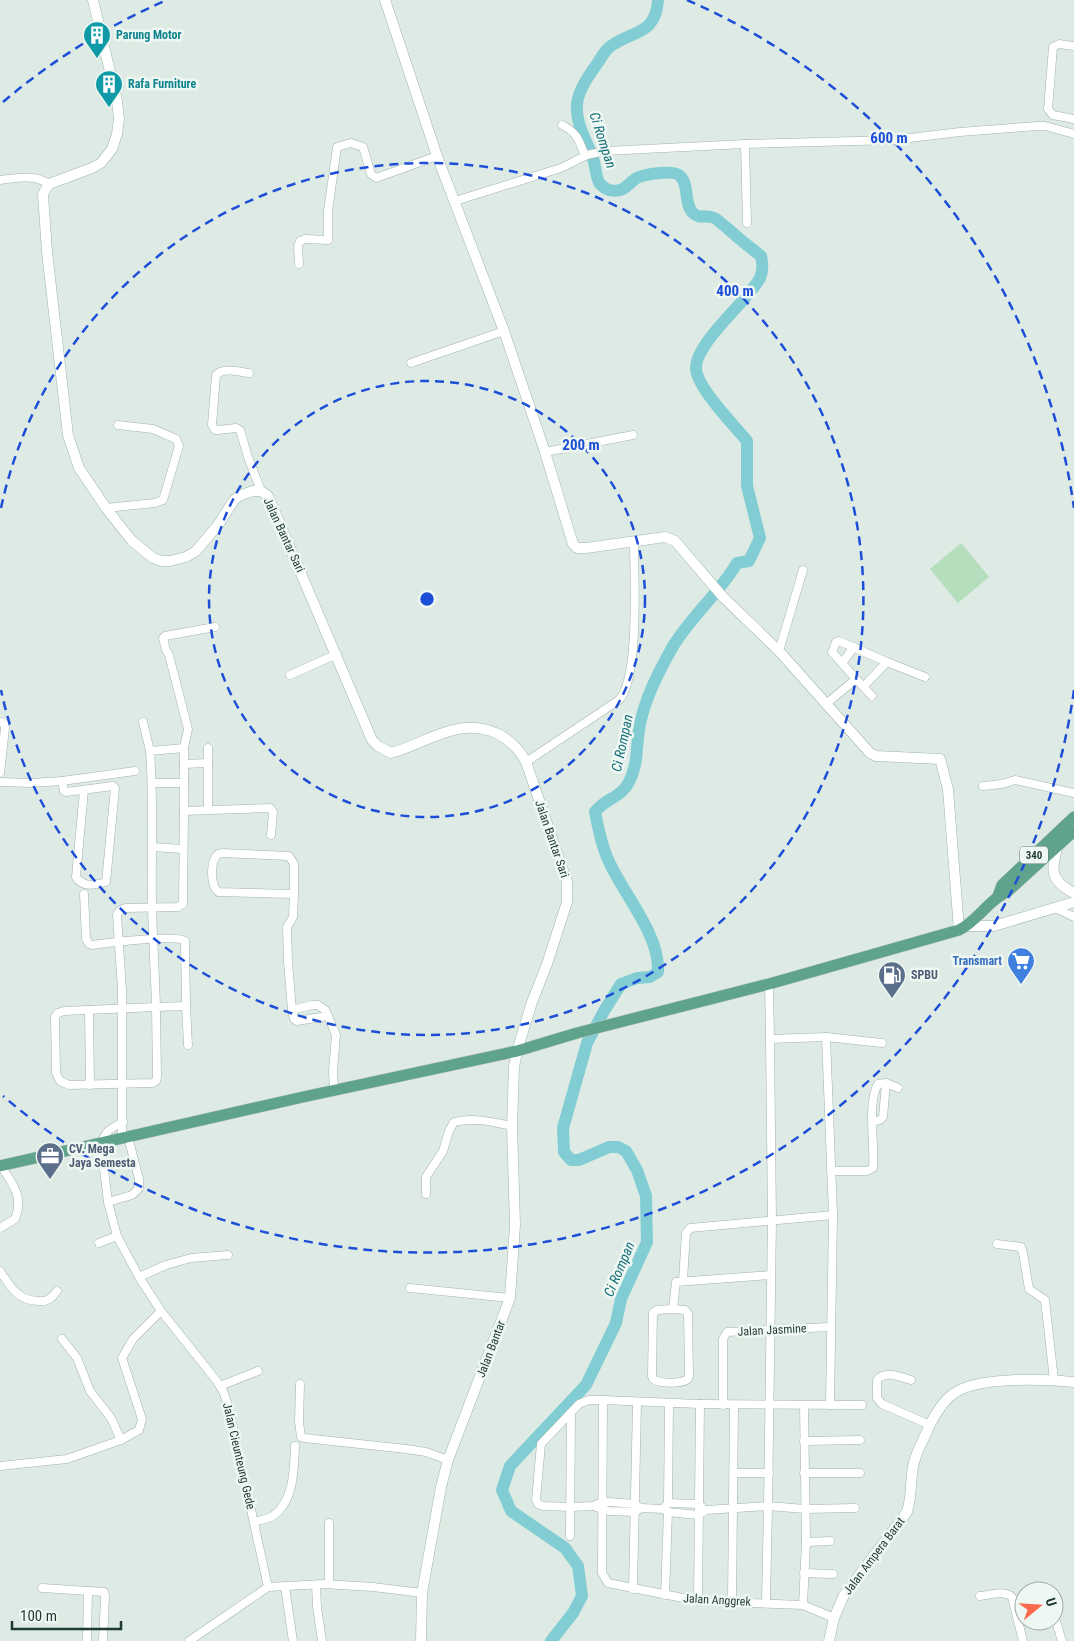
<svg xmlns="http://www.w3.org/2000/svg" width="1074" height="1641" font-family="'Roboto Condensed',sans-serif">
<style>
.green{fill:#b5debd}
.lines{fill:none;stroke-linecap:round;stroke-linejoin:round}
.river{stroke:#82cdd4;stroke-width:12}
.street-casing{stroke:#a1b3ab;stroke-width:9}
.secondary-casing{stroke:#9db7ac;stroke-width:11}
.primary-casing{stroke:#c0c8c5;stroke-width:12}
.street{stroke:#fff;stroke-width:8}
.secondary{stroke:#fff;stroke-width:10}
.primary{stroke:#60a38d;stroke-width:11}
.ring{fill:none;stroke:#1d4ed8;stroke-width:2.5;stroke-dasharray:9 6}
.labels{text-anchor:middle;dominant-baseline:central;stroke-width:5;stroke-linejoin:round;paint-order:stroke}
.shield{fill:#eff7f2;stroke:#5d736b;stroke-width:1}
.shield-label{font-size:11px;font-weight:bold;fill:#1f3b31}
.culture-label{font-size:12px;font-weight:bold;fill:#0d838f;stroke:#eff7f2;text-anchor:start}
.street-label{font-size:12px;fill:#1f3b31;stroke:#eff7f2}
.shop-label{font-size:12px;font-weight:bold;fill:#366cbe;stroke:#eff7f2;text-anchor:end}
.service-label{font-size:12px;font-weight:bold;fill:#4e5e75;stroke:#eff7f2;text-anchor:start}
.water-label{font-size:14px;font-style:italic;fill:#16707a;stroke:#eff7f2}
.centre{fill:#1d4ed8;stroke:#eff7f2;stroke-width:2.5}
.ring-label{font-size:15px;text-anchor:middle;font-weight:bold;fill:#1d4ed8;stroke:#eff7f2;stroke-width:5;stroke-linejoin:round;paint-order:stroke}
</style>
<rect width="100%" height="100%" fill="#deebe4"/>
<path class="green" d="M 961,543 L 989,577 L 958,603 L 930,569 Z"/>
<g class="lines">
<path class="river" d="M 551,1641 L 573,1613 L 582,1596 L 578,1566 L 565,1548 L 511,1511 L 502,1490 L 510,1466 L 586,1385 L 616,1323 L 621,1299 L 647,1242 L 646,1196 L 637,1170 L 626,1151 L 618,1147 L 609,1147 L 579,1160 L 571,1160 L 564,1152 L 563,1128 L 587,1043 L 604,1011 L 621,984 L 637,978 L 650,977 L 658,972 C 660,933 621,892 607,857 C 601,843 598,827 595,812 C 604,799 621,798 629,782 C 638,765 636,748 639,730 C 643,702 658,673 672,648 C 690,617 719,594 737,563 L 749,561 L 760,538 L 747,486 L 747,441 C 734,425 698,389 696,369 C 694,344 748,301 760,278 C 763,271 763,264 761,256 C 749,247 737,237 726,227 C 722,225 718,219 714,218 C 706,214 700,220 693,213 C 683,203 690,183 679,175 C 672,170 647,174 639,177 C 629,180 627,194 609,190 C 606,189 602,186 600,184 C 595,176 596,167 593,158 C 587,141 575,123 577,104 C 579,88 590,74 599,61 C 602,56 606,49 611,46 C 633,30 656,35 658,0"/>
<g class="street-casing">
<g id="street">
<path d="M 1074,46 L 1059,44 L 1053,47 L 1048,109 L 1053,115 L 1074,119"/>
<path d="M 562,125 C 578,133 579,141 585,156"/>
<path d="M 745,144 L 747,223"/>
<path d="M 0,180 C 18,178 33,174 49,184"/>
<path d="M 455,201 L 561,168 L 587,155 L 605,151 L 745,144 L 893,140 L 960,132 L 1037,126 L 1045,126 L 1074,134"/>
<path d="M 299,264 L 298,246 L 300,241 L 305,239 L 328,240 L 328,211 L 337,147 L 351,143 L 363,147 L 371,174 L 376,178 L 437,156"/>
<path d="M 411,363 L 504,331"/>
<path d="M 249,373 C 239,372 224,367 216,375 L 212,425 L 215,430 L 218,430 L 236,428 L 240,430 L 248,457 L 261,491"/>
<path d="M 545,452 L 633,435"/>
<path d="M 106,508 L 155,503 L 163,500 L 179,446 L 176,439 L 153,429 L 118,425"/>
<path d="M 779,651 L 803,570"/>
<path d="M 842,663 L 854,647"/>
<path d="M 290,675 L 337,654"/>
<path d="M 856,679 L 832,652 L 836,642 L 839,641 L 887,662"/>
<path d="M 864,686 L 887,662 L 925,677"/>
<path d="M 826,704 L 856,679 L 872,696"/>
<path d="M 0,722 L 4,723 L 5,728 L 0,773"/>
<path d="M 143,722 L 150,751"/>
<path d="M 526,762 L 619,700 C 640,677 634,574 634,542"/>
<path d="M 184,764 L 208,763"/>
<path d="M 62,781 L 135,771"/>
<path d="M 0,782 L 31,783 L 62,781 L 64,791 L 66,792 L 113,786 L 115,788 L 106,882 C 95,885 83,888 76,877 L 84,790"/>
<path d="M 152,783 L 184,783 L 184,811"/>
<path d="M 184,783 L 184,748 L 188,729 L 169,655 L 166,650 L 163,638 L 165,636 L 215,627"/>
<path d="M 983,786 L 1002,784 L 1015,780 L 1074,793"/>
<path d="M 208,810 L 208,748"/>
<path d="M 153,847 L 182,849"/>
<path d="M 84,894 L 86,939 L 89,944 L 92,945 C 107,943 176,934 185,941 L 186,1006 L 156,1007 L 157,1077 L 156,1081 L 153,1083 L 69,1085 L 60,1081 L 56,1073 L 55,1017 L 58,1013 L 64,1011 L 156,1007 C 155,974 153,941 152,908 C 151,855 154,803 150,751 L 184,748"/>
<path d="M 294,894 L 294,864 L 289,856 L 223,853 L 218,854 C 210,861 210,884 218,892 L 294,894 L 293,917 L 287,927 L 288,962 L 292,1010 L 312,1005 L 318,1005 L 325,1010 L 328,1016 L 336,1035 L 333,1071 L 334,1090"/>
<path d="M 1055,908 L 1074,917"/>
<path d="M 769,984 L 770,1039"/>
<path d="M 186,1006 L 188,1045"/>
<path d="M 89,1010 L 90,1085"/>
<path d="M 292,1010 L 294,1019 L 297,1021 L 328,1016"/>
<path d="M 123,1122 C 111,1128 105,1131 101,1144 L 108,1202 L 117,1236 L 139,1277 L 161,1311 L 216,1380 L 223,1391 L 228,1405 L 268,1587"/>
<path d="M 873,1122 L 880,1120 L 883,1117 L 886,1083"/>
<path d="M 122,1138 L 122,990 L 117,915 L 119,911 L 125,908 L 178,907 L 183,904 L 184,811 L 270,808 L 273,812 L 271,835"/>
<path d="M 831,1171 L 867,1171 L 873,1168 C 875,1146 867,1102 878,1084 L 886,1083 L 898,1088"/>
<path d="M 426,1194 L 426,1177 L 443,1151 L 449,1131 L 454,1122 C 473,1117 493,1122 512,1126"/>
<path d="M 108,1202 L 132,1195 L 139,1188 L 139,1179 L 128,1137"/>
<path d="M 0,1228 L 15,1219 C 24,1197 13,1184 1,1166"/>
<path d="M 99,1243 L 117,1236"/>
<path d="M 997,1244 L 1021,1247 L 1023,1253 L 1029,1289 L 1045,1300 L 1054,1380"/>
<path d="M 0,1271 C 11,1287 17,1300 38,1301 C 48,1302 52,1298 57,1291"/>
<path d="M 139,1277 L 166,1265 L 191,1258 L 228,1255"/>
<path d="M 683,1280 L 686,1233 L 690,1228 L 833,1215 L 826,1037"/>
<path d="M 410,1288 L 510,1298"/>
<path d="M 673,1309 L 685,1310 L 688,1314 L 689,1375 L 688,1379 C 681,1384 661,1384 653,1379 L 652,1376 L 653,1313 L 657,1310 L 673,1309 L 676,1282 L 771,1275"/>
<path d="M 62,1339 L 77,1358 L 90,1391 L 111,1418 L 121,1440"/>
<path d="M 911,1380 C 900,1377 885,1370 877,1380 L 877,1398 L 882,1404 L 930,1425"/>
<path d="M 300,1384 L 299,1422 L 301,1437 L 304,1438 L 406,1449 L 426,1452 L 448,1460"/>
<path d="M 220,1386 L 258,1371"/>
<path d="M 603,1400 L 589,1400 L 579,1404 L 541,1444 L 536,1500 L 538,1504 L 543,1506 L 571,1507 L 593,1506 L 603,1502 L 609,1502 L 635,1504 L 641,1508"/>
<path d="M 700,1404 L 862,1405"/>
<path d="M 723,1405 L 723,1339 L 727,1332 L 830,1327"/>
<path d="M 830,1405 L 833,1215"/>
<path d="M 804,1441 L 860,1440"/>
<path d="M 0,1466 L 67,1459 L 121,1440 L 139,1430 L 142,1419 L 122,1358 L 133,1339 L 161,1311"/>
<path d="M 734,1473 L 769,1473"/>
<path d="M 804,1473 L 860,1473"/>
<path d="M 668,1503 L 669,1404"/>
<path d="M 593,1506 L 609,1511 L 635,1512 L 641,1508 L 664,1509 L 668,1512 L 698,1515 L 706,1510 L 768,1506 L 766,1602"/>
<path d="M 665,1507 L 668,1503 L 698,1504 L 701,1506"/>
<path d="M 855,1508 L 805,1509 L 768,1506 L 772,1220 L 770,1039 L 826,1037 L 882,1043"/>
<path d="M 254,1522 C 260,1520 268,1519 273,1516 C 294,1501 294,1470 295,1446"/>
<path d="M 570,1536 L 571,1413"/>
<path d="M 806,1542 L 830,1541"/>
<path d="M 804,1573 L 833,1574"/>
<path d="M 329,1584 L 329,1523"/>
<path d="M 316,1585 L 317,1607 L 322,1641"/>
<path d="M 285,1587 L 293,1641"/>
<path d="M 42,1588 L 104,1592 L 105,1596 L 103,1641"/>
<path d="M 633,1589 L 637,1403"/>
<path d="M 665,1595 L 668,1512"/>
<path d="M 980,1596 C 990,1595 1004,1590 1012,1597 L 1023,1641"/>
<path d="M 698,1601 L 700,1404 L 603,1400 L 602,1573 L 608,1583 L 698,1601 L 803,1605 L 834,1618"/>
<path d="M 732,1602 L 734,1405"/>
<path d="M 803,1605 L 806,1542 L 804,1405"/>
<path d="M 1054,1615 L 1062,1641"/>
<path d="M 87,1641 L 88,1591"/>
<path d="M 189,1641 L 268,1587 L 324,1584 L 373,1587 L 422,1593"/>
</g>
</g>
<g class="secondary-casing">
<g id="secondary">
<path d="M 93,0 L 117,101 L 119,119 L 117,134 L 112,149 L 101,163 L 92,168 L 49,184 L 43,194 L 47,252 L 68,435 L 79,468 L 106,508 L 132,541 L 153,558 L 162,561 L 170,561 L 186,557 L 196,551 L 218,525 L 234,500 L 241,495 L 253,491 L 261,491 L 268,496 L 372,740 L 378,746 L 391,753 C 414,747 435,733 458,729 C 487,724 512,736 526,762 L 567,882 L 567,902 L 547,964 L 532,1002 L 517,1051 L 514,1067 L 512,1126 L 515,1225 L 510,1298 L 448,1460 L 441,1487 L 422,1593 L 421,1641"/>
<path d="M 385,0 L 437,156 L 504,331 L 545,452 L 573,544 L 577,548 L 586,548 L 665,537 L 675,541 L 723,597 L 779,651 L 870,753 L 876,756 L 940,759 L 948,789 L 959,930"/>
<path d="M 1058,845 C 1051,870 1049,880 1074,893"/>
<path d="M 968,926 L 994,926 L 1074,902"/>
<path d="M 829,1641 L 834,1618 L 844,1595 L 907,1512 C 912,1497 910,1482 913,1467 C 915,1454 922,1443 927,1431 C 933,1418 942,1402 953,1394 C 977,1376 1045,1379 1074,1382"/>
</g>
</g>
<g class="primary-casing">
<g id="primary">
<path d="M 998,896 L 1002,885 L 1074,817"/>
<path d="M 0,1166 L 303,1097 L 517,1051 L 577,1033 L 769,984 L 959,930 C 978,921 988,900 1007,892 L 1074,831"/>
</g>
</g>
<use href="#street" class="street"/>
<use href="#secondary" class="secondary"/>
<use href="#primary" class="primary"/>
</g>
<g class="ring">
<circle cx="427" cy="599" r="218"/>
<path d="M1 508A436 436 0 1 1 1 690"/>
<path d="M1074 690A653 653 0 0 1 3 1096M3 102A653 653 0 0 1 167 0M687 0A653 653 0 0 1 1074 508"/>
</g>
<defs>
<g id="building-pin" transform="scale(1.4375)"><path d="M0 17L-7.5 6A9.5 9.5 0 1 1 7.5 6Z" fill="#0f9aa8" stroke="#eff7f2"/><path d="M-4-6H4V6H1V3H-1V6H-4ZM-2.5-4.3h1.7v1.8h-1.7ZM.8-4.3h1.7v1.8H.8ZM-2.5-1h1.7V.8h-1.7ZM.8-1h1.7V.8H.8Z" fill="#fff"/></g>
<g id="supermarket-pin" transform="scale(1.4375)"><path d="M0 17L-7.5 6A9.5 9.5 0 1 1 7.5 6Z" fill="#3f7fe0" stroke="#eff7f2"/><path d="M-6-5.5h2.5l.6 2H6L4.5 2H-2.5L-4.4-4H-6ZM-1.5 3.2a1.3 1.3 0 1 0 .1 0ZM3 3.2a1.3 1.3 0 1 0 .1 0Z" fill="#fff"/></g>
<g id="fuel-pin" transform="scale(1.4375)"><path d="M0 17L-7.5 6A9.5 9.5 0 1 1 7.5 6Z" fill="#5c6f8a" stroke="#eff7f2"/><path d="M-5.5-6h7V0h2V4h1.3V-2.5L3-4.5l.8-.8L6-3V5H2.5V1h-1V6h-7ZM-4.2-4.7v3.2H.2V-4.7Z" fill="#fff"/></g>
<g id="office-pin" transform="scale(1.4375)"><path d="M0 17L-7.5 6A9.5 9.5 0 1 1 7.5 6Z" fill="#5c6f8a" stroke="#eff7f2"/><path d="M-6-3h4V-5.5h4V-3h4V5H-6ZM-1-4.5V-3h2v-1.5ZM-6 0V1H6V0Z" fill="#fff"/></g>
</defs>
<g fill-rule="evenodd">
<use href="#building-pin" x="97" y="35"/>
<use href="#building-pin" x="109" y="84"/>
<use href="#supermarket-pin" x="1021" y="961"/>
<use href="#fuel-pin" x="892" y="975"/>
<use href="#office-pin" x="50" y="1156"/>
</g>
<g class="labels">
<rect class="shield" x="1020" y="846.5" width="28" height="17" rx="4"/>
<g class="shield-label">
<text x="1034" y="855">340</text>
</g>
<g class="culture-label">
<text x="116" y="35">Parung Motor</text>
<text x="128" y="84">Rafa Furniture</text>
</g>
<g class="street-label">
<text transform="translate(284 535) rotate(65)">Jalan Bantar Sari</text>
<text transform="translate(552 839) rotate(71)">Jalan Bantar Sari</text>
<text transform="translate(772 1330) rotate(-3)">Jalan Jasmine</text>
<text transform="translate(491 1349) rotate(-69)">Jalan Bantar</text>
<text transform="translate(239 1456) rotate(77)">Jalan Cieunteung Gede</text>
<text transform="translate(874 1556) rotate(-53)">Jalan Ampera Barat</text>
<text transform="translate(717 1600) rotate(3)">Jalan Anggrek</text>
</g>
<g class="shop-label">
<text x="1002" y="961">Transmart</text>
</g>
<g class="service-label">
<text x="911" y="975">SPBU</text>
<text x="69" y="1149">CV. Mega<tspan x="69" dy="14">Jaya Semesta</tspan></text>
</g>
<g class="water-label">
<text transform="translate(603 140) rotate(72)">Ci Rompan</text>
<text transform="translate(622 743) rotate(-78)">Ci Rompan</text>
<text transform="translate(619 1269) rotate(-67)">Ci Rompan</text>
</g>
</g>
<circle cx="427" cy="599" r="8" class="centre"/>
<g class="ring-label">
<text x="889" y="143">600 m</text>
<text x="735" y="296">400 m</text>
<text x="581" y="450">200 m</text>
</g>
<g transform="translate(1039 1606) rotate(72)"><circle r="24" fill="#eff7f2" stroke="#9caca5"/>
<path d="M0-4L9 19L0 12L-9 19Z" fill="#fa6b4d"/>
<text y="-8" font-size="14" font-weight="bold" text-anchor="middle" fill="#1f3b31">U</text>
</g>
<path d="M12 1621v8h109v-8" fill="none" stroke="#1f3b31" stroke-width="2.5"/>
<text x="20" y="1621" font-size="15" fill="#1f3b31" stroke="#eff7f2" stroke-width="4" paint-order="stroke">100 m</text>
</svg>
